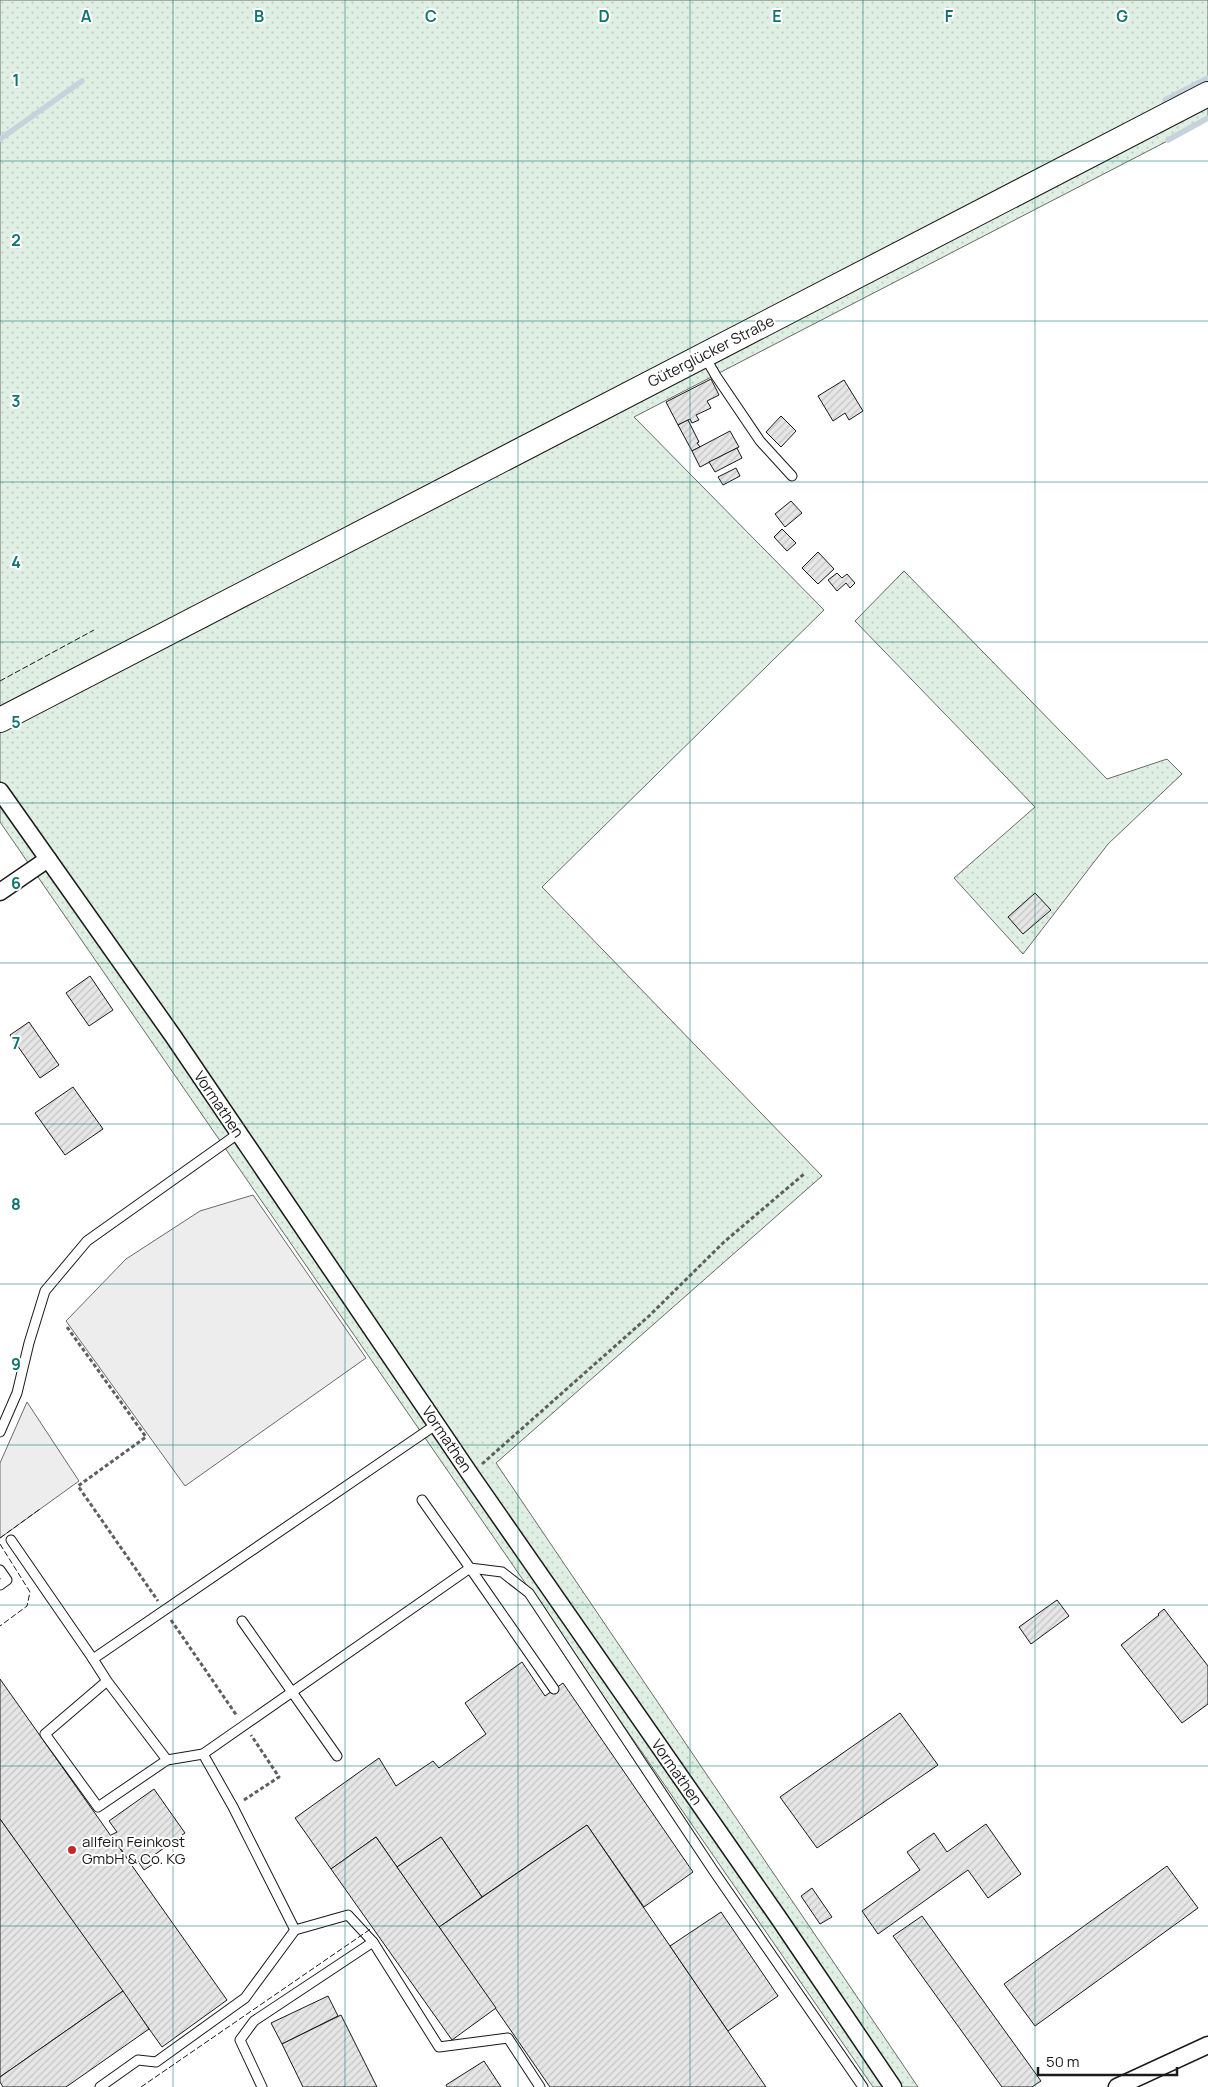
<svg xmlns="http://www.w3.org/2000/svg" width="1208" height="2087" font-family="Manrope,sans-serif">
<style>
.grass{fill:url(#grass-dots);stroke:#6a6a6a}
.parking{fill:#ededed;stroke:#6a6a6a}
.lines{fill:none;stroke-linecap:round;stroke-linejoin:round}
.stream{stroke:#c6d2dc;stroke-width:5.5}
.building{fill:url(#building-hatch);stroke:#1a1a1a}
.lane-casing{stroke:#1a1a1a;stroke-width:11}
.street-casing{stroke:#1a1a1a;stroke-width:19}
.secondary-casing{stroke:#1a1a1a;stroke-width:26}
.path{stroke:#5f5f5f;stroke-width:3;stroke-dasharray:4 2.5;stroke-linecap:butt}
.lane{stroke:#fff;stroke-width:9}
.street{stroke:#fff;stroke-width:16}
.secondary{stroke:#fff;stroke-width:24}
.fence{stroke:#1a1a1a;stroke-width:1;stroke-dasharray:6 2.5;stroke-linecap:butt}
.grid{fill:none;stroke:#0f766e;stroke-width:1;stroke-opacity:0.55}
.poi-dot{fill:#c62828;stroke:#fff;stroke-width:2}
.labels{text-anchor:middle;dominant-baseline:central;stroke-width:4;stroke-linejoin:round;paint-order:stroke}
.street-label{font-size:15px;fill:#1a1a1a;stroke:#fff}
.poi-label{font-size:15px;fill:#1a1a1a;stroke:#fff;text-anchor:start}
.grid-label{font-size:16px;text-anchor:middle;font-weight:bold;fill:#0f766e;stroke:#fff;stroke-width:4;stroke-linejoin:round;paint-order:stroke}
</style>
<defs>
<pattern id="grass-dots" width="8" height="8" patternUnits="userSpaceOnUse" patternTransform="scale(1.25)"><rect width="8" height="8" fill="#e0efe3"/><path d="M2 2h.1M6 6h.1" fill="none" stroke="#c0ccc2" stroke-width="1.8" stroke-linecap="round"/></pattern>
<pattern id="building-hatch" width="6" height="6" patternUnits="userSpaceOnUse" patternTransform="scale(1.25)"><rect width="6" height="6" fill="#e6e6e6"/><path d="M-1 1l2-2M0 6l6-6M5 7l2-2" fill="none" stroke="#c5c5c5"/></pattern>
</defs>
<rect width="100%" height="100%" fill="#fff"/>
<g class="grass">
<path d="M 0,0 L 1208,0 L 1208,120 L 634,417 L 824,610 L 542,887 L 822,1176 L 496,1463 L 918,2087 L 873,2087 L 0,822 Z"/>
<path d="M 904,571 L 1107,779 L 1167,759 L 1182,774 L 1108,844 L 1023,954 L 954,878 L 1035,807 L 855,621 Z"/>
</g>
<g class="parking">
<path d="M 253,1195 L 366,1358 L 185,1486 L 66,1321 L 126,1259 L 200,1211 Z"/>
<path d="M 27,1402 L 79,1481 L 0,1538 L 0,1463 Z"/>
</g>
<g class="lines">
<g class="stream">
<path d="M 1165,100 L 1208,78"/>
<path d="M 0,139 L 82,81"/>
<path d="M 1168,140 L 1208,118"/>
</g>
</g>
<g class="building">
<path d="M 711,379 L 719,395 L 707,401 L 711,408 L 696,415 L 699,420 L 692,423 L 690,419 L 678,425 L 666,402 Z"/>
<path d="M 844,380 L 863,411 L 849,420 L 845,413 L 833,421 L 818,396 Z"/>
<path d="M 781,416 L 796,431 L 781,447 L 766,432 Z"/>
<path d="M 688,420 L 699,442 L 697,443 L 700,447 L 692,451 L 678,425 Z"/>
<path d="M 730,431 L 739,447 L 700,467 L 692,451 Z"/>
<path d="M 737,448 L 742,458 L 715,472 L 709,462 Z"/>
<path d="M 736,468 L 740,476 L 723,485 L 718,477 Z"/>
<path d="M 791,501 L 802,513 L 785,527 L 775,514 Z"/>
<path d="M 782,529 L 796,543 L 787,551 L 774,537 Z"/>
<path d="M 818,552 L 834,569 L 818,584 L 802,568 Z"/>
<path d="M 837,573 L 842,578 L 847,574 L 855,583 L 850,588 L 846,583 L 837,591 L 828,580 Z"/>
<path d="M 1035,893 L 1051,910 L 1023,934 L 1008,917 Z"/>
<path d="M 90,976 L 113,1010 L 89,1026 L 66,993 Z"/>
<path d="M 29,1022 L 59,1065 L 40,1078 L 10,1035 Z"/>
<path d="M 73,1087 L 103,1129 L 65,1155 L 35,1113 Z"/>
<path d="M 1057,1600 L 1069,1616 L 1031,1644 L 1019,1627 Z"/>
<path d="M 1164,1609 L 1208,1666 L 1208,1704 L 1182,1723 L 1121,1645 L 1159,1615 L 1158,1614 Z"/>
<path d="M 522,1662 L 545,1696 L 563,1683 L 693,1872 L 644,1907 L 587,1825 L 482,1897 L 441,1837 L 397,1867 L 376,1837 L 331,1869 L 295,1818 L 379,1758 L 396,1786 L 433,1761 L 439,1768 L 486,1734 L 465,1703 Z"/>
<path d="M 0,1679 L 227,2000 L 162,2047 L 0,1819 Z"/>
<path d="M 900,1713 L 938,1765 L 817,1848 L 780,1797 Z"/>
<path d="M 154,1789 L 185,1833 L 150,1858 L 153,1864 L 144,1870 L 138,1861 L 132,1865 L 111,1835 L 117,1832 L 109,1821 Z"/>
<path d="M 0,1819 L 123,1991 L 0,2077 Z"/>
<path d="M 986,1824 L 1021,1874 L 988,1898 L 968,1870 L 878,1934 L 862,1911 L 920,1870 L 907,1852 L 934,1833 L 947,1852 Z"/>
<path d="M 587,1825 L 670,1946 L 766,2087 L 550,2087 L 439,1927 Z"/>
<path d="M 376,1837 L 496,2008 L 452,2040 L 331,1869 Z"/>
<path d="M 441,1837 L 482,1897 L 439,1927 L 397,1867 Z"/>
<path d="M 1167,1866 L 1198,1908 L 1035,2026 L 1004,1984 Z"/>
<path d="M 812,1888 L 832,1917 L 820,1924 L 801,1896 Z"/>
<path d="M 721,1912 L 778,1996 L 728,2031 L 670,1946 Z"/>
<path d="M 922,1916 L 1041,2081 L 1032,2087 L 1002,2087 L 893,1936 Z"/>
<path d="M 123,1991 L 149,2029 L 66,2087 L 3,2087 L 0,2082 L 0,2077 Z"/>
<path d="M 328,1996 L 338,2016 L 282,2044 L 271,2023 Z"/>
<path d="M 341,2015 L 377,2087 L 303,2087 L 282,2044 Z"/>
<path d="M 484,2061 L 501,2087 L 447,2087 L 446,2085 Z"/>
</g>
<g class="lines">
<g class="lane-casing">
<g id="lane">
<path d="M 705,357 L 716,376 L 760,441 L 792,476"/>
<path d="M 0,1432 L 17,1393 L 29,1343 L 45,1291 L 87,1241 L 239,1133"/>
<path d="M 422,1500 L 470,1568 L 502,1572 L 529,1593 L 713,1870 L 863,2087"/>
<path d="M 11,1540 L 93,1659"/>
<path d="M 0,1570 L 7,1580 L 0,1585"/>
<path d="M 242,1621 L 337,1756"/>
<path d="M 107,1681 L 167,1760 L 98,1807 L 45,1734 L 107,1681 L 93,1659 L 437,1424"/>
<path d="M 203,1754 L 233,1807 L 295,1930 L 348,1915 L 373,1942"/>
<path d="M 167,1760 L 203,1754 L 470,1568 L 554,1689"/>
<path d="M 100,2087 L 138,2060 L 156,2062 L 245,1998 L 295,1930"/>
<path d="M 262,2087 L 240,2040 L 254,2021 L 373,1942 L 439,2047 L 508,2038 L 540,2087"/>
</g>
</g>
<g class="street-casing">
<g id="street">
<path d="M 0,791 L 173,1036 L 470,1474 L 780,1920 L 893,2087"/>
<path d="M 0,892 L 48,859"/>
<path d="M 1117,2087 L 1208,2045"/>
</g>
</g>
<g class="secondary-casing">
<path id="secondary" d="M 0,720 L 1208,94"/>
</g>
<g class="path">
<path d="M 67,1327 L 146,1437 L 78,1486 L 158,1601"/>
<path d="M 482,1464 L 649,1316 L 724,1242 L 804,1174"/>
<path d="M 171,1620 L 237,1716"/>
<path d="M 244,1800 L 279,1777 L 251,1735"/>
</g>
<use href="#lane" class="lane"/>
<use href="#street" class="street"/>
<use href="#secondary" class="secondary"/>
<g class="fence">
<path d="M 0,681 L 94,630"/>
<path d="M 0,1538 L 40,1509"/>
<path d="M 0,1544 L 30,1592 L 27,1606 L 0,1626"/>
<path d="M 141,2087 L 372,1928"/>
</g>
</g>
<path class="grid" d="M 173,0 L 173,2087M 345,0 L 345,2087M 518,0 L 518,2087M 690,0 L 690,2087M 863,0 L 863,2087M 1035,0 L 1035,2087M 0,161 L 1208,161M 0,321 L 1208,321M 0,482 L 1208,482M 0,642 L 1208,642M 0,803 L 1208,803M 0,963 L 1208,963M 0,1124 L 1208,1124M 0,1284 L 1208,1284M 0,1445 L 1208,1445M 0,1605 L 1208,1605M 0,1766 L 1208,1766M 0,1926 L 1208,1926"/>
<circle class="poi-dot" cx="72" cy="1850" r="5"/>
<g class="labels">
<g class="street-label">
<text transform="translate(711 351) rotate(-27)">Güterglücker Straße</text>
<text transform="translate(219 1104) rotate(56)">Vormathen</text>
<text transform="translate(447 1439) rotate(56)">Vormathen</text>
<text transform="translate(677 1772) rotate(55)">Vormathen</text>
</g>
<g class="poi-label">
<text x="82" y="1841">allfein Feinkost<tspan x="82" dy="17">GmbH &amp; Co. KG</tspan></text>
</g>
</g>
<g class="grid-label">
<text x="86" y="22">A</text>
<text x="259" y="22">B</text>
<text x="431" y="22">C</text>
<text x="604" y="22">D</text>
<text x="777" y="22">E</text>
<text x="949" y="22">F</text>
<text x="1122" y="22">G</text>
<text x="16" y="86">1</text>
<text x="16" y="246">2</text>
<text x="16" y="407">3</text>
<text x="16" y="568">4</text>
<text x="16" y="728">5</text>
<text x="16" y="889">6</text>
<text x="16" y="1049">7</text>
<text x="16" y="1210">8</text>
<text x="16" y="1370">9</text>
</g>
<path d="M1038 2067v8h139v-8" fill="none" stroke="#1a1a1a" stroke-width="2.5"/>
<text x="1046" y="2067" font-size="15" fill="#1a1a1a" stroke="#ffffff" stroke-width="4" paint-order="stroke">50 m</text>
</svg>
